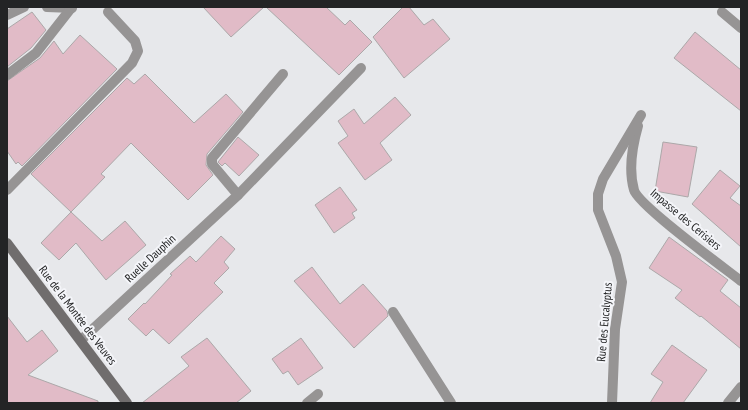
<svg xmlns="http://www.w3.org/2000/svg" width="748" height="410" font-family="'PT Sans Narrow',sans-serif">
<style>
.building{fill:#e1bbc7;stroke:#aca8a9}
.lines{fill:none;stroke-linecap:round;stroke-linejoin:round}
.street{stroke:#969494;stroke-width:10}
.secondary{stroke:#706d6d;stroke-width:10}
.labels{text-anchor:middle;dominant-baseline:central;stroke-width:4;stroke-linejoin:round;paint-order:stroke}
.street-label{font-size:12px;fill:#232425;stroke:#f4f5f9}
</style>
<rect width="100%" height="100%" fill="#e7e8eb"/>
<g class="building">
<path d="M 203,7 L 264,7 L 231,37 Z"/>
<path d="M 266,7 L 326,7 L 345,25 L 350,20 L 372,42 L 339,75 Z"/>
<path d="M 403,7 L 409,7 L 424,25 L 433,19 L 450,39 L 404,78 L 373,37 Z"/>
<path d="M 32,12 L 46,30 L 31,48 L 7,67 L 7,29 Z"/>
<path d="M 695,32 L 741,70 L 741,111 L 674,58 Z"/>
<path d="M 80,35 L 117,69 L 22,166 L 18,162 L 16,164 L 7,151 L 7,81 L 40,58 L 54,41 L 63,54 Z"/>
<path d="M 145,74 L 194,123 L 226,94 L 243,112 L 207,154 L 206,165 L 213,175 L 188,200 L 131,143 L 101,174 L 105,177 L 71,212 L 31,174 L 127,78 L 134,84 Z"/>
<path d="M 395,97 L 411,115 L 380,143 L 392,160 L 365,180 L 338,143 L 348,136 L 338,121 L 354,109 L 364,124 Z"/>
<path d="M 238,137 L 259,155 L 239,176 L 225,163 L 222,166 L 218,162 Z"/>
<path d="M 663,142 L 697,147 L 688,197 L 655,191 Z"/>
<path d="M 720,170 L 740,186 L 730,198 L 741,206 L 741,247 L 692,204 Z"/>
<path d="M 340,187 L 357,210 L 352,213 L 355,218 L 334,233 L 315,205 Z"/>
<path d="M 71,212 L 102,241 L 125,221 L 146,245 L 106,280 L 76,243 L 59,260 L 41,243 Z"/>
<path d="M 221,236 L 235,249 L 224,262 L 229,268 L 214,283 L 223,292 L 169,344 L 153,329 L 146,336 L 128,319 L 144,303 L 145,304 L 172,275 L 170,274 L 190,256 L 196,262 Z"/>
<path d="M 669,237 L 728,280 L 720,291 L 741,308 L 741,349 L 701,316 L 700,317 L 675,298 L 682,290 L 649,268 Z"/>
<path d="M 312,267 L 340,304 L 363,284 L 387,311 L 388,316 L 354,348 L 294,281 Z"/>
<path d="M 7,316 L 27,342 L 42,330 L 58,351 L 28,375 L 98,401 L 98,403 L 7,403 Z"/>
<path d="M 207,338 L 251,391 L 236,403 L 142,403 L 189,366 L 181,357 Z"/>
<path d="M 301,338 L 323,368 L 298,385 L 288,371 L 283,374 L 272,359 Z"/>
<path d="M 672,345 L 707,370 L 683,403 L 650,403 L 663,382 L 651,374 Z"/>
</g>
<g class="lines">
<g class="street">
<path d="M 47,7 L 72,8"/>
<path d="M 722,12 L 741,28"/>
<path d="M 7,15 L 24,7"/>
<path d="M 7,75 L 36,53 L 72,7"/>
<path d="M 638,126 C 632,147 628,169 634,190 C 638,205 723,267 741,281"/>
<path d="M 7,190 L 132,63 L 138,51 L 135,41 L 108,12"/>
<path d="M 238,195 L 361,68"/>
<path d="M 393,312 L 451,403"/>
<path d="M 81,340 L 238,195 L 212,164 L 212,158 L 283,74"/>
<path d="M 307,403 L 318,394"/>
<path d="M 612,403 L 615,329 L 622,282 L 616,256 L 598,210 L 598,194 L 603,179 L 641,115"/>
<path d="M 728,403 L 741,387"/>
</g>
<path class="secondary" d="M 7,243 L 127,403"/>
</g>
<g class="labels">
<g class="street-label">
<text transform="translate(686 219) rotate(40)">Impasse des Cerisiers</text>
<text transform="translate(150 258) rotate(-43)">Ruelle Dauphin</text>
<text transform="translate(78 315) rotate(53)">Rue de la Montée des Veuves</text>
<text transform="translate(604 322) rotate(-85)">Rue des Eucalyptus</text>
</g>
</g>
<rect width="748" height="410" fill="none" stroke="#232425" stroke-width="16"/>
</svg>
